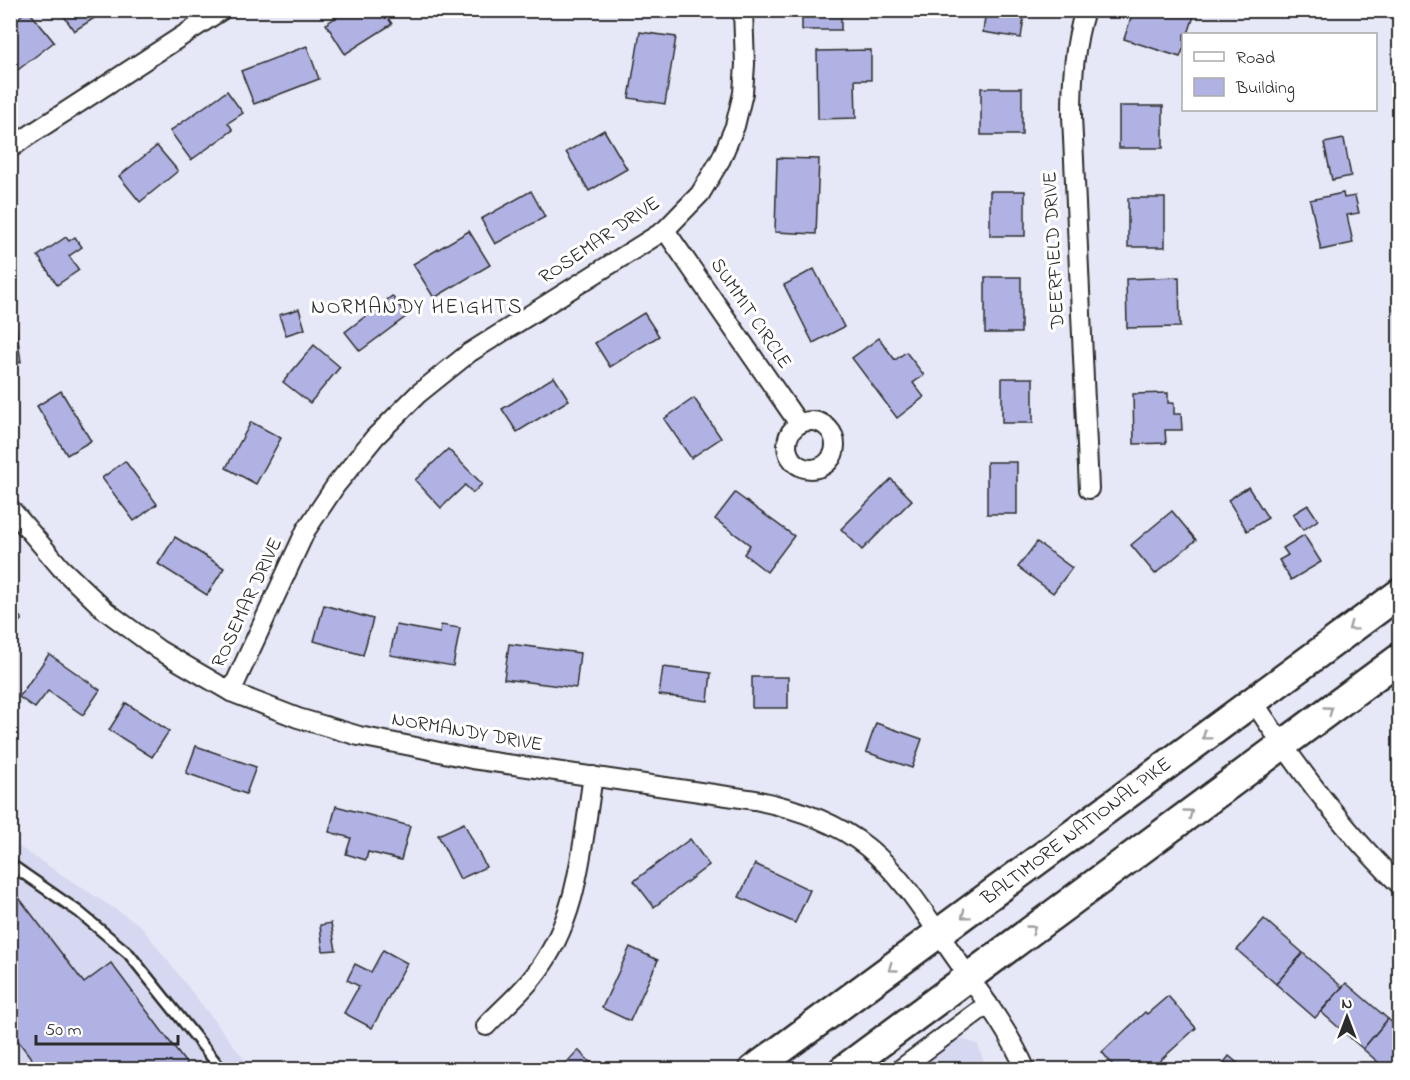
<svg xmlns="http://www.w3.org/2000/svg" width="1410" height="1080" font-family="'Indie Flower',sans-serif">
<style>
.built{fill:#d6d8f1}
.building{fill:#b0b2e3;stroke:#2b2b2b;stroke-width:1.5}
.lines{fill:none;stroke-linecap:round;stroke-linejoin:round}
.lane-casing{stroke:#2b2b2b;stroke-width:14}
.street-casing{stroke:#2b2b2b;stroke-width:22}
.primary-casing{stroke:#2b2b2b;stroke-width:33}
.lane{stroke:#fff;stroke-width:9}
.street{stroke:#fff;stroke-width:18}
.primary{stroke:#fff;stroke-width:28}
.oneway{stroke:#a0a0a0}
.labels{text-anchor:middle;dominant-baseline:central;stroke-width:6;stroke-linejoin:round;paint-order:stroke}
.street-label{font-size:20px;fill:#2b2b2b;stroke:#fff}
.neighbourhood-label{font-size:21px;letter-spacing:1.5px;fill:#2b2b2b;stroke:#fff}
</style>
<rect width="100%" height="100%" fill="#e7e8f7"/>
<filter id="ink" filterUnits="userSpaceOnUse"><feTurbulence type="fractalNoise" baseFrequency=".0167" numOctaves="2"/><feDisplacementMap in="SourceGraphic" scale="12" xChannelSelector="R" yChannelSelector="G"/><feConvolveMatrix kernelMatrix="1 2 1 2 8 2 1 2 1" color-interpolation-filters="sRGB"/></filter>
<g filter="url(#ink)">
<g class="built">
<path d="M 10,841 L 140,925 L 252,1069 L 11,1069 Z"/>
<path d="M 938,1032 L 978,1044 L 986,1069 L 887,1070 Z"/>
</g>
<g class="building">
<path d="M 28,10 L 54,42 L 10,76 L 10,24 Z"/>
<path d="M 60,10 L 107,10 L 74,31 Z"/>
<path d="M 347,10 L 383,10 L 392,24 L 345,54 L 326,24 Z"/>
<rect x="802" y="10" width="39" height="20"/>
<path d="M 986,10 L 1025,10 L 1021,38 L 983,32 Z"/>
<path d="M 1148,10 L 1196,10 L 1188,34 L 1184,34 L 1184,47 L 1180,57 L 1124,39 L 1133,12 L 1146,16 Z"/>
<path d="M 640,32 L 676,37 L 665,104 L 629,98 Z"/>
<path d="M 307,46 L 319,79 L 254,104 L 241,71 Z"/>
<path d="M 871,50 L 871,80 L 855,80 L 856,118 L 818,119 L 817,51 Z"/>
<rect x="981" y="88" width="41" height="47"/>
<path d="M 227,91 L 243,113 L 228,123 L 233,130 L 191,160 L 170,131 Z"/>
<rect x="1119" y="106" width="44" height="42"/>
<path d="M 604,130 L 627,169 L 589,191 L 566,152 Z"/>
<path d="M 1344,139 L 1351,176 L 1332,180 L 1324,143 Z"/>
<path d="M 157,146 L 178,171 L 140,202 L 119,176 Z"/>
<path d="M 777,158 L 819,159 L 816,234 L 775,232 Z"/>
<path d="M 531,191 L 545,217 L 495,244 L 481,219 Z"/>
<rect x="990" y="191" width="35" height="45"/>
<path d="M 1343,193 L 1344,198 L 1355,196 L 1359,213 L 1347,215 L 1353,243 L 1321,250 L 1310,200 Z"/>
<rect x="1128" y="198" width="37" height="49"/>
<path d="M 469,231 L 490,265 L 434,298 L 413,264 Z"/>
<path d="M 66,237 L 69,241 L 75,237 L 82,247 L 69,256 L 79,270 L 57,285 L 38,256 Z"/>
<path d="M 814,269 L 844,327 L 813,343 L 784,285 Z"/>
<rect x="985" y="277" width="36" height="56"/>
<path d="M 1179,277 L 1180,327 L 1127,328 L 1126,279 Z"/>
<path d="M 392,296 L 407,316 L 360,351 L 345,332 Z"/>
<path d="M 10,297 L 12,297 L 21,362 L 10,364 Z"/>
<path d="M 299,309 L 305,329 L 286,335 L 279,315 Z"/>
<path d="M 644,313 L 659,336 L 610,367 L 595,343 Z"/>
<path d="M 879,338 L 895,360 L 906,352 L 924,375 L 913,383 L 924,397 L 897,418 L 852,358 Z"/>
<path d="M 314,345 L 340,367 L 310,403 L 283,382 Z"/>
<path d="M 554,377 L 569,400 L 517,432 L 502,409 Z"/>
<rect x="1002" y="378" width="31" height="45"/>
<path d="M 61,391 L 91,441 L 67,455 L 37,406 Z"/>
<path d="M 1168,393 L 1168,403 L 1174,403 L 1174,414 L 1181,414 L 1182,430 L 1165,430 L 1166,443 L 1134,444 L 1133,394 Z"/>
<path d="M 694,398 L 721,438 L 691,458 L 664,419 Z"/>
<path d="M 251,422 L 281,438 L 256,484 L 226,468 Z"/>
<path d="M 448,449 L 482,484 L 473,493 L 465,485 L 441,508 L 415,480 Z"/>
<path d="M 125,461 L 157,504 L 134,521 L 102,478 Z"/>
<rect x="987" y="462" width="30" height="52"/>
<path d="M 891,479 L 912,500 L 862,550 L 841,529 Z"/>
<path d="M 1248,487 L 1268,518 L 1247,531 L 1228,500 Z"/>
<path d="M 735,493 L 794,536 L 767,572 L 744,554 L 750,545 L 715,519 Z"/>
<path d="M 1308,505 L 1318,520 L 1303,530 L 1293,514 Z"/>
<path d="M 1172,511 L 1196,540 L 1155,574 L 1131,545 Z"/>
<path d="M 1304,535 L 1321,562 L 1291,580 L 1279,560 L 1288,555 L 1283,548 Z"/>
<path d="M 175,537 L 224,568 L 207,595 L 158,564 Z"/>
<path d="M 1037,542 L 1072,568 L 1053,593 L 1018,567 Z"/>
<path d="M 324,605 L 373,619 L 363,655 L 314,641 Z"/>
<path d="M 10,607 L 22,619 L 10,631 Z"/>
<path d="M 396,625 L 440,633 L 441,625 L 460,628 L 453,666 L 390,655 Z"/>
<path d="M 509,644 L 580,653 L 576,688 L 504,679 Z"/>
<path d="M 49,654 L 100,690 L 83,715 L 48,691 L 35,708 L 19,697 Z"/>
<path d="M 663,667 L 711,673 L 708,701 L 659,695 Z"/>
<rect x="752" y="677" width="36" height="31"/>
<path d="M 126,703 L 169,731 L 152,757 L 109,730 Z"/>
<path d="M 876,723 L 922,739 L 912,768 L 866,752 Z"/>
<path d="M 196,746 L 256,767 L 246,794 L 186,773 Z"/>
<path d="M 336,806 L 410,826 L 401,860 L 368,852 L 366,860 L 346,854 L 351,838 L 329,832 Z"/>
<path d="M 464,823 L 486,867 L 460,879 L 438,835 Z"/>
<path d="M 690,839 L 709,865 L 654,907 L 634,881 Z"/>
<path d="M 755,864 L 810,890 L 795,923 L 739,897 Z"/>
<path d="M 10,886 L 84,983 L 111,963 L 191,1070 L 40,1070 L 10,1030 Z"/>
<path d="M 1264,919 L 1303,953 L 1276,984 L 1237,950 Z"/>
<path d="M 331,923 L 336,950 L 323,951 L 320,925 Z"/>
<path d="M 630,947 L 658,960 L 630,1021 L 602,1008 Z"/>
<path d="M 383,950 L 407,963 L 372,1028 L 344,1013 L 359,986 L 347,980 L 355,964 L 371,972 Z"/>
<path d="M 1303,953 L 1342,987 L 1315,1018 L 1276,984 Z"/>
<path d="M 1346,983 L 1388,1019 L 1363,1049 L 1321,1012 Z"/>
<path d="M 1168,996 L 1196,1028 L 1152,1068 L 1151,1066 L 1147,1070 L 1117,1070 L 1102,1052 L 1145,1012 L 1147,1014 Z"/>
<path d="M 1388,1019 L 1400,1029 L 1400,1070 L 1387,1070 L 1363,1049 Z"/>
<path d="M 578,1050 L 598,1070 L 560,1070 Z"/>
<path d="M 1229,1056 L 1246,1070 L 1218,1070 Z"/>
</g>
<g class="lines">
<g class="lane-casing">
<path id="lane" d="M 10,864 L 79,912 L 129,954 L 222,1070"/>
</g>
<g class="street-casing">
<g id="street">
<path d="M 1085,10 C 1074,45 1072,80 1072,116 L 1089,489"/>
<path d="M 10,149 L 25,138 L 222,10"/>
<path d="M 665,230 L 799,424"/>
<circle cx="811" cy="445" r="24"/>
<path d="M 10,508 L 61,568 L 106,611 L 159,650 L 231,692 L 298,718 L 359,736 L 411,746 L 472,759 L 755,800 C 795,808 835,821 867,847 C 901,874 926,915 950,950 C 977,989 1007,1027 1026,1070"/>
<path d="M 231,692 L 306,530 L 336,485 L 375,437 L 418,394 L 469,353 L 665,230 L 700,194 L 721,159 L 735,126 L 743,93 L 745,64 L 743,10"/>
<path d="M 1253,701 C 1296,766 1344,831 1400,885"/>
<path d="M 486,1026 C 502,1009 520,994 534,976 C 579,920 582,845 593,776"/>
<path d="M 899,1070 L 988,1004"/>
</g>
</g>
<g class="primary-casing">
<g id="primary">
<path d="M 753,1070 L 1400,593"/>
<path d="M 843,1070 L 1400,658"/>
</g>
</g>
<use href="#lane" class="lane"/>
<use href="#street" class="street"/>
<use href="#primary" class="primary"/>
</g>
<defs><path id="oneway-chevron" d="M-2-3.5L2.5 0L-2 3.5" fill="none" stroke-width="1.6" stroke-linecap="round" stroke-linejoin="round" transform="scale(1.5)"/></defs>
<g class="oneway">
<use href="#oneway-chevron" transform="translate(1352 627) rotate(143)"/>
<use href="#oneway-chevron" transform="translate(1329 710) rotate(-36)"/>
<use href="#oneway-chevron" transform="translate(1206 736) rotate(143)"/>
<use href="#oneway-chevron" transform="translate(1189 813) rotate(-36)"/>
<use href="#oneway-chevron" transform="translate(965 915) rotate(143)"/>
<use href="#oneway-chevron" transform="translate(1032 929) rotate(-36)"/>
<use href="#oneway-chevron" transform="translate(892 968) rotate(144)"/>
</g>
</g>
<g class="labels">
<g class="street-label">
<text transform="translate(600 241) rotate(-34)">ROSEMAR DRIVE</text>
<text transform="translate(1055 250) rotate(-93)">DEERFIELD DRIVE</text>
<text transform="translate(750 314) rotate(56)">SUMMIT CIRCLE</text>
<text transform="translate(248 603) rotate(-65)">ROSEMAR DRIVE</text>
<text transform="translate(467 733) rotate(10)">NORMANDY DRIVE</text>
<text transform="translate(1077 832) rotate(-37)">BALTIMORE NATIONAL PIKE</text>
</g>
<g class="neighbourhood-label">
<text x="417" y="308">NORMANDY HEIGHTS</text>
</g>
</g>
<rect width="1410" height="1080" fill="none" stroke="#fff" stroke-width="36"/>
<rect x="18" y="18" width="1374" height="1044" fill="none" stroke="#2b2b2b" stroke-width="2" filter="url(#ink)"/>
<rect x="1182" y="33" width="195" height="78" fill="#ffffff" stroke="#aaaaaa" stroke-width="1.5"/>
<rect x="1194" y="52" width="30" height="9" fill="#ffffff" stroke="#aaaaaa" stroke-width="1.5"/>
<text x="1236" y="63" font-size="18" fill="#2b2b2b">Road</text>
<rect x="1194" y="78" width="30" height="18" fill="#b0b2e3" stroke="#aaaaaa" stroke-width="1.5"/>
<text x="1236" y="93" font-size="18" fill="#2b2b2b">Building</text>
<g transform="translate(1347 1017)" stroke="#ffffff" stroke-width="4.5" paint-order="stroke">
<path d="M0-4.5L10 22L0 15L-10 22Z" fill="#2b2b2b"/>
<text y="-9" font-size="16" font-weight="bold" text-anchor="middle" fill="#2b2b2b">N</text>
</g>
<path d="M36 1035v9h142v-9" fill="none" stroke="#2b2b2b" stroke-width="3"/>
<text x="45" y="1035" font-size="18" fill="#2b2b2b" stroke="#ffffff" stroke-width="4.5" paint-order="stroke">50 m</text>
</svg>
